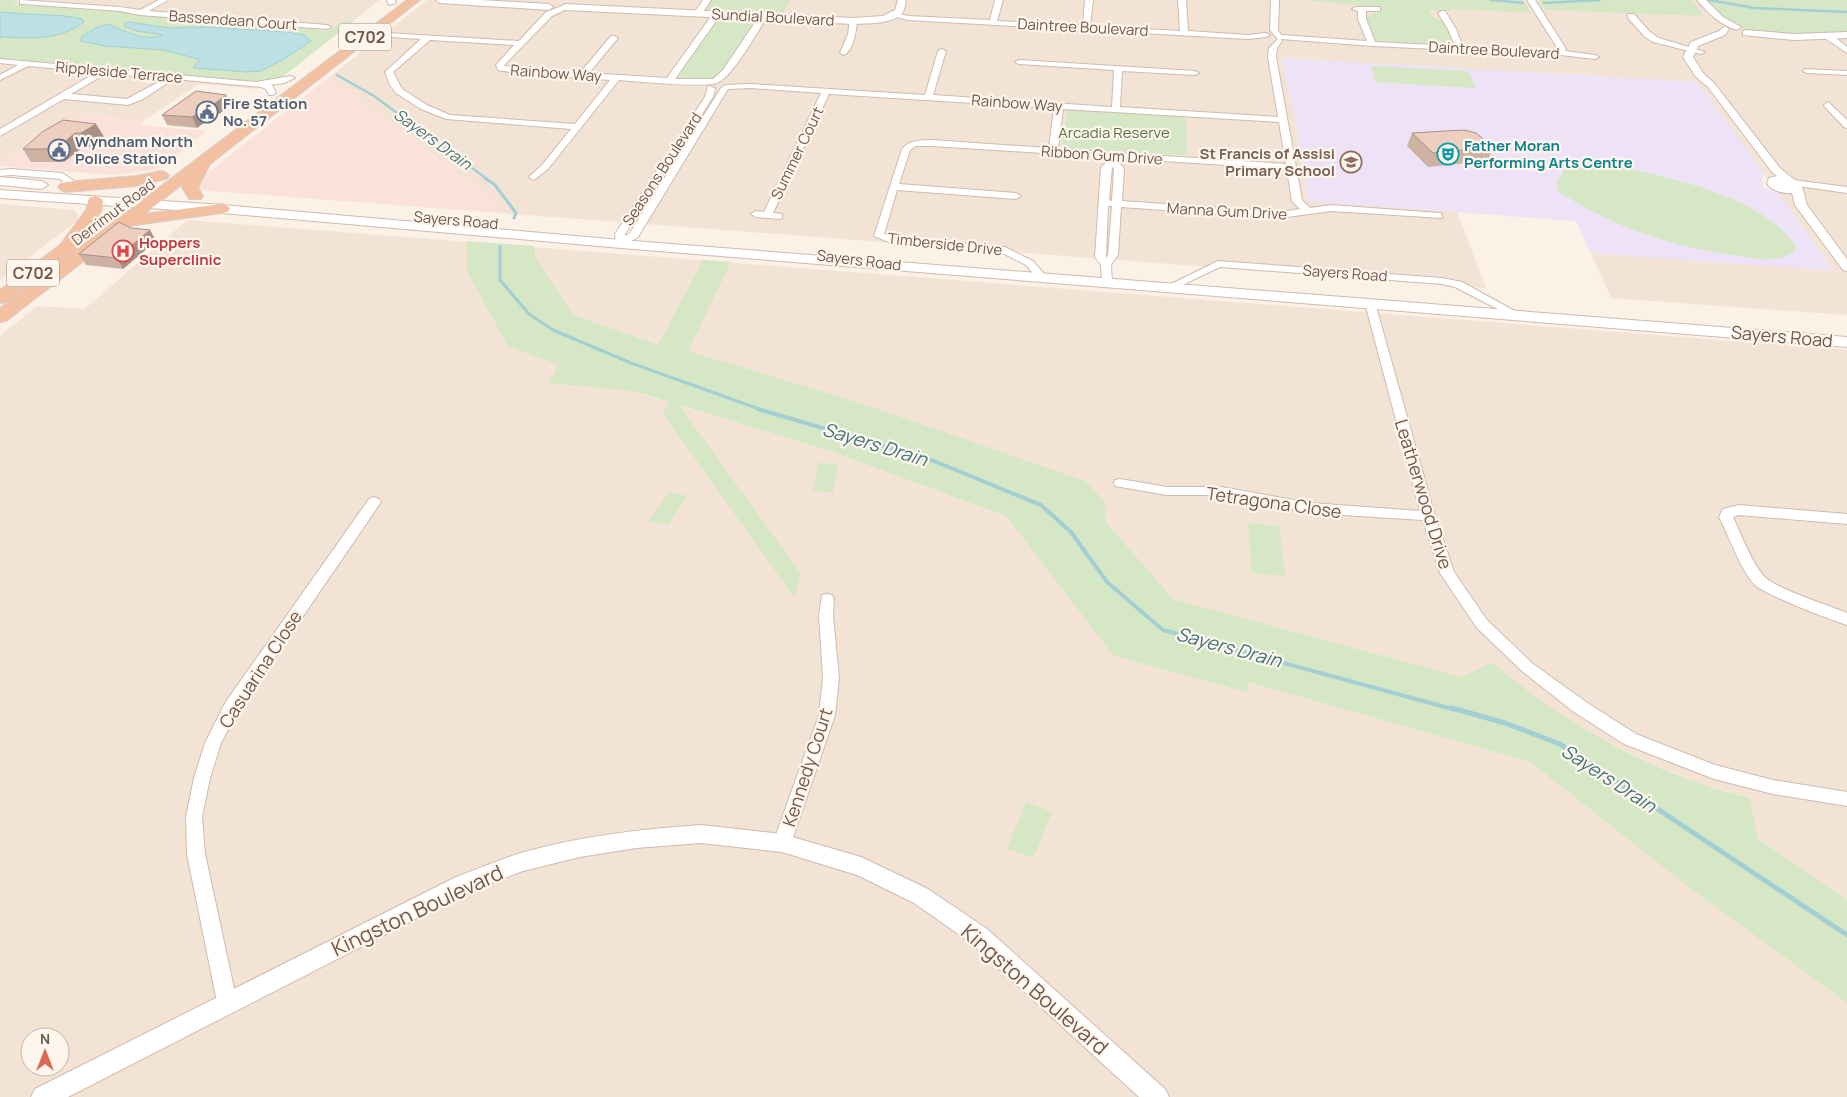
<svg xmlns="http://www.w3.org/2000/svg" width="1847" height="1097" font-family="Manrope,sans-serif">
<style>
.residential{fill:#f2e3d5;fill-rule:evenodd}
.commercial{fill:#fae2da}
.education{fill:#eee2f7}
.green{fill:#d5e7c5}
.water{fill:#bce0e3;stroke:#a3cfd4}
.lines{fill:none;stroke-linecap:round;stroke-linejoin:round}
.stream-far3{stroke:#a3cfd4;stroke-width:2.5}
.stream-far2{stroke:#a3cfd4;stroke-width:3}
.stream-far1{stroke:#a3cfd4;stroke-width:4}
.stream{stroke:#a3cfd4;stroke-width:5}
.minor-casing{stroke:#cebbb0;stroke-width:2}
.tertiary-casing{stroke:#cebbb0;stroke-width:2}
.secondary-casing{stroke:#d0baad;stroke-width:2}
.trunk-casing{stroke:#d8d0cd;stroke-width:2}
.minor{fill:#fff;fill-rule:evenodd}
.tertiary{fill:#fff;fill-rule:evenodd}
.secondary{fill:#fff;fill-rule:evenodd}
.trunk{fill:#f3c1a2;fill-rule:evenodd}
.wall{fill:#cdb2a4}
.shaded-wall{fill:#a79186}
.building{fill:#eecfbf;stroke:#a79186}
.labels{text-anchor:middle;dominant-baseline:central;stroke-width:4.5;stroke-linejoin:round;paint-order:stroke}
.far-street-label{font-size:15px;fill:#72574c;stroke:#fef6ec}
.far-service-label{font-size:15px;font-weight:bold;fill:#4e5e75;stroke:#fef6ec;text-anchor:start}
.far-park-label{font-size:15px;fill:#577745;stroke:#fef6ec}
.far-culture-label{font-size:15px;font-weight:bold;fill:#0d838f;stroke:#fef6ec;text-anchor:start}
.far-education-label{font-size:15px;font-weight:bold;fill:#785e54;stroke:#fef6ec;text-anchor:end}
.far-health-label{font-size:15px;font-weight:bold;fill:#be3a42;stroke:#fef6ec;text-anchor:start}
.shield{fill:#fef6ec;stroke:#9c877c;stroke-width:1}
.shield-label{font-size:16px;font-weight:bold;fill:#72574c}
.far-water-label{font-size:16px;font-style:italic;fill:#44777d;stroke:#fef6ec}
.street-label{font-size:18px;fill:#72574c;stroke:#fef6ec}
.water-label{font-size:19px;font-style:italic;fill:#44777d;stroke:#fef6ec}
.near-street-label{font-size:21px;fill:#72574c;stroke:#fef6ec}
</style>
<rect width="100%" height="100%" fill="#fbf1e6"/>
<g class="residential">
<path d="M 0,0 L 380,0 L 317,49 L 258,89 L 199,84 L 144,120 L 81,114 L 0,164 Z"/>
<path d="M 427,0 L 1847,0 L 1847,315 L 1611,298 L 1591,253 L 1834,270 L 1697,82 L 1281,58 L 1296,122 L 1308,201 L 1457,212 L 1486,288 L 201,190 L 197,182 Z"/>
<path d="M 0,204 L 75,210 L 79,219 L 0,280 Z"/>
<path d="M 187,220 L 1847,350 L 1847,900 L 1758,839 L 1750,798 L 1702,784 L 1650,763 L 1608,743 L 1573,724 L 1513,681 L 1492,662 L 1462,677 L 1172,599 L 1105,521 L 1106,503 L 860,403 L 789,382 L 634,392 L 830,451 L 1006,516 L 1115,656 L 1248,693 L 1248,682 L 1530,762 L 1691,889 L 1847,1003 L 1847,1097 L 0,1097 L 0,336 L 37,306 L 85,309 ZM 30,1037 L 60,1037 L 60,1067 L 30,1067 Z"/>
</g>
<g class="commercial">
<path d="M 329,77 L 498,201 L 501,213 L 201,190 L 197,182 Z"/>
<path d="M 81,114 L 144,120 L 139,125 L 207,131 L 155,170 L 115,175 L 0,166 L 0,164 Z"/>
</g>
<path class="education" d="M 1281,58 L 1698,82 L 1764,173 L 1762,180 L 1763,187 L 1779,194 L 1834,271 L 1591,253 L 1576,221 L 1308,201 L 1296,122 Z"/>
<g class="green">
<path d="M 0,0 L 16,0 L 12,4 C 15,6 59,6 68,7 C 150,12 232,20 314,27 C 326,39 335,24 345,21 C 348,20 351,21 354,21 L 281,78 L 271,81 L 236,80 L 0,59 Z"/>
<path d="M 710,0 L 791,0 L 781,16 L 705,11 L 704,10 Z"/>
<path d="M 1305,0 L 1523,0 L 1531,13 L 1451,9 L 1451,11 L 1428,10 L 1431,16 L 1443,21 L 1454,44 L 1378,41 L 1374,39 L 1366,17 L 1375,13 L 1373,7 Z"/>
<path d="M 1539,0 L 1691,0 L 1705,16 L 1545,10 Z"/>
<path d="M 1708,0 L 1847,0 L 1847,32 C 1813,34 1753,40 1724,17 C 1718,12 1713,6 1708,0 Z"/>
<path d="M 722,16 L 754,18 L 756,20 L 722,73 L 714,79 L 678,79 L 676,77 L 718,18 Z"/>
<path d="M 1371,66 L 1468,71 L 1476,88 L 1376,82 Z"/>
<path d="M 1070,110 L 1183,117 L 1186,119 L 1187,155 L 1066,149 L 1062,146 L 1067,111 Z"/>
<path d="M 1595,164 C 1651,171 1763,195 1795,245 L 1794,251 C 1779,264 1756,259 1738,256 C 1672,247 1616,228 1559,192 L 1557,182 L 1565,169 L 1580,165 Z"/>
<path d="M 467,241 L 535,246 L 535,257 L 573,315 L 658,345 L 703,260 L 731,262 L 688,351 L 860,403 L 1085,481 L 1106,503 L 1105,521 L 1173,599 L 1462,677 L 1492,662 C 1566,726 1654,774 1750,798 L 1758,839 L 1847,900 L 1847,1003 L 1691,889 L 1530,762 L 1248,682 L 1249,693 L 1114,656 L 1006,516 L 830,451 L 679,405 L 801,574 L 794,597 L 663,414 L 669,402 L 633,391 L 548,383 L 559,365 L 508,346 L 467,271 Z"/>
<path d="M 818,463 L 838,464 L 833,492 L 813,491 Z"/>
<path d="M 669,492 L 687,496 L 668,525 L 649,521 Z"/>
<path d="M 1248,523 L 1279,526 L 1285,576 L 1252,573 Z"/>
<path d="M 1026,802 L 1052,812 L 1033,858 L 1007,849 Z"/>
</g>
<g class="water">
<path d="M 3,12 C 30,16 57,13 82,19 L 84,22 C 59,41 31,38 0,37 L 0,13 Z"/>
<path d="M 128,22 L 170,28 L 204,27 L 288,32 L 304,35 L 311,41 L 284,59 L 261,71 L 246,72 L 194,68 L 193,67 L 201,60 L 164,50 L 105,46 L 81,41 L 82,36 L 96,28 L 108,24 C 125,31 144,42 163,35 L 137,31 L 124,26 L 125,23 Z"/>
</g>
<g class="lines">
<g class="stream-far3">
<path d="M 1491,0 L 1523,3"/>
<path d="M 1709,0 L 1754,8 L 1847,12"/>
<path d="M 1544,3 L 1600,0"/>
<path d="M 337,75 L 374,96 L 487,179"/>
</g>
<g class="stream-far2">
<path d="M 485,178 L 495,185 L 516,213 L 514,218"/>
<path d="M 500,246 L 500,280 L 529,314 L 553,330 L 631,363 L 762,410"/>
</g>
<path class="stream-far1" d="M 758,409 L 934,461 L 1041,505 L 1071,532 L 1107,582 L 1163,630 L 1456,710"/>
<path class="stream" d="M 1452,708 L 1505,723 L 1560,744 L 1847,935"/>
<g class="minor-casing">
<g id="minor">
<path d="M 20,0 L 120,7 L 140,10 L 159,0 L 168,0 L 149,11 L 327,25 L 331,27 L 327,29 L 140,15 L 120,11 L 23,4 L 20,4 Z"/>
<path d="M 703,0 L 711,0 L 701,15 L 695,15 L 694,13 Z"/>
<path d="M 995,0 L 1003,0 L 997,21 L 1083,25 L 1085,0 L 1093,0 L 1090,26 L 1180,31 L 1178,0 L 1186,0 L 1188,31 L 1248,35 L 1266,33 L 1270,35 L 1266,37 L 1248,39 L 908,20 L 887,14 L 891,12 L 908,16 L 990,20 Z"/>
<path d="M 1271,0 L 1279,0 L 1278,30 L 1281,35 L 1367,41 L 1358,19 L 1358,11 L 1352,9 L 1356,7 L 1380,7 L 1380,11 L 1366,11 L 1366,19 L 1375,42 L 1455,46 L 1448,29 L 1438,13 L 1442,11 L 1445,11 L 1456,29 L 1463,47 L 1557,51 L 1558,49 L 1527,0 L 1535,0 L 1566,49 L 1565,51 L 1595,55 L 1599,57 L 1595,59 L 1560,55 L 1372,46 L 1281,39 L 1282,41 L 1277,48 L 1276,57 L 1302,200 L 1310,208 L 1331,205 L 1439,213 L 1442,214 L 1442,218 L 1331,211 L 1280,218 L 1121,207 L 1118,255 L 1111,265 L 1112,282 L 1107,285 L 1102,282 L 1101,265 L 1095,257 L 1101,168 L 1107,161 L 1107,157 L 932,146 L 916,146 L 910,150 L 899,184 L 1016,193 L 1021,196 L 1016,199 L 897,190 L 884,234 L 892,237 L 1005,247 L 1033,261 L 1046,276 L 1045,278 L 1037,278 L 1026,265 L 1000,252 L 891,243 L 874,236 L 902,149 C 909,140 921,140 932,140 L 1049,148 L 1054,108 L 829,94 L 773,213 L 782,214 L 782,218 L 779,219 L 756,217 L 751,214 L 756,211 L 764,212 L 821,93 L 750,88 L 728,89 L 638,237 L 621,247 L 616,244 L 615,234 L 705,97 L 708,86 L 715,88 L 713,97 L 625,234 L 625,236 L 630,233 L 721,88 L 726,85 L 750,84 L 925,95 L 938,51 L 942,49 L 946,51 L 933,95 L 1112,107 L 1114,70 L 1019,64 L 1015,62 L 1019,60 L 1195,71 L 1199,73 L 1195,75 L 1122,71 L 1120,107 L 1278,117 L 1268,57 L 1269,48 L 1278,39 L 1270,30 ZM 1063,109 L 1279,122 L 1286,164 L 1058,149 ZM 1117,158 L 1287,169 L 1292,201 L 1300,209 L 1280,212 L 1122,201 L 1124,168 L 1117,161 ZM 1112,167 L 1114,169 L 1112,201 L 1109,200 ZM 1108,206 L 1112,206 L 1108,255 L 1106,258 Z"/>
<path d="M 562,6 L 565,6 L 565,10 L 552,16 L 505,64 L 504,66 L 580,73 L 611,36 L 614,36 L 618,38 L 589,73 L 667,78 L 714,12 L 717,12 L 721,14 L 675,79 L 713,79 L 723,70 L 760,15 L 767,17 C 756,34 735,73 719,82 C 708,89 635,81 619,80 L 548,169 L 534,180 L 529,177 L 531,175 L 542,165 L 571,129 L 446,119 L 421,109 L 396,93 L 390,85 L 385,72 L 421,39 L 390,37 L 386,35 L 387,33 L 519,41 L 546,12 ZM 430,40 L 514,45 L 496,65 L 498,70 L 515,73 L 610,80 L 575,124 L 450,115 L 427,105 L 402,89 L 393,72 Z"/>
<path d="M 1628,14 L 1634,14 L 1650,32 L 1659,38 L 1705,52 L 1701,54 L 1653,42 L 1644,36 L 1628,18 Z"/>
<path d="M 850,19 L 857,21 C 856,31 854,50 844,55 L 840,53 L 848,34 Z"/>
<path d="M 1825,34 L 1831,34 L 1847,47 L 1847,53 L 1825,38 Z"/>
<path d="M 0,59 L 256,82 L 291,76 L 295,78 L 284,83 L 269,85 L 272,85 L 276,93 L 272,95 L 269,95 L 266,89 L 261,87 L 174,79 L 143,99 L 128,105 L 64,99 L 0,136 L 0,129 L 97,72 L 28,66 L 0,80 L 0,75 L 18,65 L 0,63 ZM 107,73 L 164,79 L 127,99 L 71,94 Z"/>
<path d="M 1804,69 L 1847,71 L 1847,75 L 1807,73 L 1803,71 Z"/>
<path d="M 1828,102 L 1847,120 L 1847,128 L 1844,127 L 1825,107 L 1824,105 Z"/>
<path d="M 11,169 L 62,173 L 73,180 L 71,187 L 66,190 L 61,187 L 63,181 L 60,179 L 11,175 L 0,176 L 0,170 Z"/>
<path d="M 1793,180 L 1847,187 L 1847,193 L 1790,185 L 1788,183 Z"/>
<path d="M 1218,261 L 1442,278 L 1462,282 L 1522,315 L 1521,317 L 1513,317 L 1455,287 L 1442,284 L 1220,267 L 1174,289 L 1170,290 L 1165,287 Z"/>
<path d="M 1370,300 L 1375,303 L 1435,516 L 1454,572 L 1487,620 L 1533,664 L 1586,702 L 1636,734 L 1715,765 L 1773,780 L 1847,792 L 1847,806 L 1773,794 L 1714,779 L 1624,744 L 1574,712 L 1523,672 L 1477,628 L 1440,573 L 1423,520 L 1311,513 L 1221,495 L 1167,495 L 1115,486 L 1114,483 L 1115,480 L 1120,479 L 1167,487 L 1221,487 L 1311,503 L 1420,511 L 1365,303 Z"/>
<path d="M 374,497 L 379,499 L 381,502 L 379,505 L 237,713 L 221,743 L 210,778 L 202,817 L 205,854 L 237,1002 L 234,1009 L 227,1012 L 220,1009 L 217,1002 L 187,854 L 186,817 L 194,778 L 205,743 L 225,703 L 369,499 Z"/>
<path d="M 1739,505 L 1847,514 L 1847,524 L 1739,515 L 1733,517 C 1740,532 1754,568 1766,578 C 1782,591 1826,604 1847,613 L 1847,625 C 1828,619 1768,596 1755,585 C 1742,573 1728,534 1719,517 L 1723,509 Z"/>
<path d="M 827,594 L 832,595 L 834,599 L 833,616 L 839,678 L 835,715 L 791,843 L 788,849 L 782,851 L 776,849 L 773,843 L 819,715 L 823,678 L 819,616 L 822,595 Z"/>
</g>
</g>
<g class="tertiary-casing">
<g id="tertiary">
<path d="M 387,0 L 395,0 L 396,3 L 389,5 Z"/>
<path d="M 436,0 L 480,0 L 549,4 L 553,7 L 549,10 L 440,3 Z"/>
<path d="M 898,0 L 906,0 C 905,4 905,8 903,12 C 894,25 866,23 853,24 L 565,10 L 561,7 L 565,4 L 853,18 L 883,16 L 895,10 Z"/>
<path d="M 1697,0 L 1706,0 L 1723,17 L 1741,27 L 1737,30 C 1720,25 1708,13 1697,0 Z"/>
<path d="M 1725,26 L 1729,29 L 1725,35 L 1698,46 L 1693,57 L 1703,73 L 1714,83 L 1780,168 L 1802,186 L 1807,205 L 1847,259 L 1847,271 L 1843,270 L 1795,205 L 1792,193 C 1783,194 1773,191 1767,184 L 1769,178 L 1777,176 L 1772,172 L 1708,87 L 1696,77 L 1683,57 L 1691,42 L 1719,31 Z"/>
<path d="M 1746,30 L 1794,34 L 1847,32 L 1847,38 L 1794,40 L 1743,35 L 1743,31 Z"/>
<path d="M 701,825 L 782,834 L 861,857 L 928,889 L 987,929 L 1165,1089 L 1169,1097 L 1139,1097 L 971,943 L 914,903 L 857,875 L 782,852 L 701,843 L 636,848 L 580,857 L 523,871 L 470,891 L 68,1097 L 31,1097 L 35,1089 L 456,877 C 478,869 501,859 524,852 C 582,836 641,829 701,825 Z"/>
</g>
</g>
<g class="secondary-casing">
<g id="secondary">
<path d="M 0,177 L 42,181 L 48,185 L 42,189 L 0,185 Z"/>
<path d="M 0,190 L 222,205 L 621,240 L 1847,337 L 1847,347 L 621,248 L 222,213 L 0,198 Z"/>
</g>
</g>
<g class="trunk-casing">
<g id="trunk">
<path d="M 407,0 L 420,0 L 210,164 L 198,187 L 203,196 L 201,199 L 189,199 L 182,187 L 184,183 L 144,214 L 222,204 L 228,206 L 230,209 L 228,212 L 129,226 L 6,321 L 0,322 L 0,308 Z"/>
<path d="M 161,171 L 166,173 L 169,176 L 166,179 L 136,186 L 66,192 L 61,190 L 58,187 L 61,184 L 66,182 L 136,176 Z"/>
<path d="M 95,196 L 101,198 L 103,201 L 102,210 L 75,250 L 6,302 L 0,303 L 0,290 L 60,245 L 86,210 L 89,198 Z"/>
</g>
</g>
<use href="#minor" class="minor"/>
<use href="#tertiary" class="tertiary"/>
<use href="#secondary" class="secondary"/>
<use href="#trunk" class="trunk"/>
</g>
<g class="wall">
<path d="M 226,95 L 231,105 L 219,114 L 216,114 L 197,128 L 167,125 L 162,115 Z"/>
<path d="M 96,124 L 104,137 L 89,147 L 83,147 L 64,162 L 31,162 L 23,149 Z"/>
<path d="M 1412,133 L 1493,147 L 1488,161 L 1428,167 L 1407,146 Z"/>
<path d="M 131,228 L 150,230 L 156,241 L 123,269 L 86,265 L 79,254 Z"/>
</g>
<g class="shaded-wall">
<path d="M 226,95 L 231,105 L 219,114 L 214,104 Z"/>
<path d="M 211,104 L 216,114 L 197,128 L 192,117 Z"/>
<path d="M 96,124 L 104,137 L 89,147 L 81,133 Z"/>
<path d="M 75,133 L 83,147 L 64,162 L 56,149 Z"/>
<path d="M 150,230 L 156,241 L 123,269 L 117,258 Z"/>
</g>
<g class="building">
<path d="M 196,91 L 226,95 L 214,104 L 211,104 L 192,117 L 162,115 Z"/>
<path d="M 63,120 L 96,124 L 81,133 L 75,133 L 56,149 L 23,149 L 42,132 Z"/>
<path d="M 1464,130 L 1476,133 L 1493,147 L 1433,153 L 1412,133 Z"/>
<path d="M 119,222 L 131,228 L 150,230 L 117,258 L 79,254 Z"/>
</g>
<defs>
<g id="civic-ring" transform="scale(1.125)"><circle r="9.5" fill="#fef6ec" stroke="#5c6f8a" stroke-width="1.5"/><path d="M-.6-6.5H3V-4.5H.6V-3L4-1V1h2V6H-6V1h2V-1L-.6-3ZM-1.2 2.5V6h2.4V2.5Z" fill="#5c6f8a"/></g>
<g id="theatre-ring" transform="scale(1.125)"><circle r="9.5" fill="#fef6ec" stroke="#0f9aa8" stroke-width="1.5"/><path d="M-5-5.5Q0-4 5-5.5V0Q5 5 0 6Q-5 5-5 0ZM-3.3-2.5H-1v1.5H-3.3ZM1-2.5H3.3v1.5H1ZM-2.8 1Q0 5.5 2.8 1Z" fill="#0f9aa8"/></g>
<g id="school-ring" transform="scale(1.125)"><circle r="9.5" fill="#fef6ec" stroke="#8d6e63" stroke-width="1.5"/><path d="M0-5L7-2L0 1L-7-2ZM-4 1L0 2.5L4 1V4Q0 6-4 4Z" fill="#8d6e63"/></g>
<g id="hospital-ring" transform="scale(1.125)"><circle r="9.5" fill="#fef6ec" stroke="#e0444e" stroke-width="1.5"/><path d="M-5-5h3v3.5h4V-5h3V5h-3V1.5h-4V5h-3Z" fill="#e0444e"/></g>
</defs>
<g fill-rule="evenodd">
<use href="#civic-ring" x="207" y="112"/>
<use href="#civic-ring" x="59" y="150"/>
<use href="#theatre-ring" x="1448" y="154"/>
<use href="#school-ring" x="1351" y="162"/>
<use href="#hospital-ring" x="123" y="251"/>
</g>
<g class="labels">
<g class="far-street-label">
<text transform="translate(773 17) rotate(3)">Sundial Boulevard</text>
<text transform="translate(233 20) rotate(4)">Bassendean Court</text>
<text transform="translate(1083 27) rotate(3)">Daintree Boulevard</text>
<text transform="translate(1494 50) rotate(3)">Daintree Boulevard</text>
<text transform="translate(119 72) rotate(5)">Rippleside Terrace</text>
<text transform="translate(556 73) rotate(4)">Rainbow Way</text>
<text transform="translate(1017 103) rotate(4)">Rainbow Way</text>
<text transform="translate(797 153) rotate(-64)">Summer Court</text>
<text transform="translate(1102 155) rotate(4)">Ribbon Gum Drive</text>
<text transform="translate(662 169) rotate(-57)">Seasons Boulevard</text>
<text transform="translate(1227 211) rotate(3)">Manna Gum Drive</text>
<text transform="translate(113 212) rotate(-37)">Derrimut Road</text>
<text transform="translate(456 220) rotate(5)">Sayers Road</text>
<text transform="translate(945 244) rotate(6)">Timberside Drive</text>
<text transform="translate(859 260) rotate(7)">Sayers Road</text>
<text transform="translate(1345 273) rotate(4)">Sayers Road</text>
</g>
<g class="far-service-label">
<text x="223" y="103">Fire Station<tspan x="223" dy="17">No. 57</tspan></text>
<text x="75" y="141">Wyndham North<tspan x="75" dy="17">Police Station</tspan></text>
</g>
<g class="far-park-label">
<text x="1114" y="132">Arcadia Reserve</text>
</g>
<g class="far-culture-label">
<text x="1464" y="145">Father Moran<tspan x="1464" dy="17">Performing Arts Centre</tspan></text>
</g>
<g class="far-education-label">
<text x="1335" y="153">St Francis of Assisi<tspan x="1335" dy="17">Primary School</tspan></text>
</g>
<g class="far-health-label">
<text x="139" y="242">Hoppers<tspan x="139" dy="17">Superclinic</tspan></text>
</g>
<g class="shield">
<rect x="339" y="23.5" width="52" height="27" rx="4"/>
<rect x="7" y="259.5" width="52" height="27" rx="4"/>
</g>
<g class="shield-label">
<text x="365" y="37">C702</text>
<text x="33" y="273">C702</text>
</g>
<g class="far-water-label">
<text transform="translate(433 139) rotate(36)">Sayers Drain</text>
</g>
<g class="street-label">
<text transform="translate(1782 336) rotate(5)">Sayers Road</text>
<text transform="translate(1424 494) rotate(73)">Leatherwood Drive</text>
<text transform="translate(1274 502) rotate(8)">Tetragona Close</text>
<text transform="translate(260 669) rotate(-57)">Casuarina Close</text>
<text transform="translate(807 767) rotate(-72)">Kennedy Court</text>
</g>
<g class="water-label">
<text transform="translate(875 444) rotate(17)">Sayers Drain</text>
<text transform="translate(1229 647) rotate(15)">Sayers Drain</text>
<text transform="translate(1609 778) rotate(33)">Sayers Drain</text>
</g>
<g class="near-street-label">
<text transform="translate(417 910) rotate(-25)">Kingston Boulevard</text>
<text transform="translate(1035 989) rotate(41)">Kingston Boulevard</text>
</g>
</g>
<g transform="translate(45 1052)"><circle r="24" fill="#fef6ec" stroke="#c6b6ac"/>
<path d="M0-4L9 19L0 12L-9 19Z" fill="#dc6953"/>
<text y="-8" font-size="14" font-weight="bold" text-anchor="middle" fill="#72574c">N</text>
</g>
</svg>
